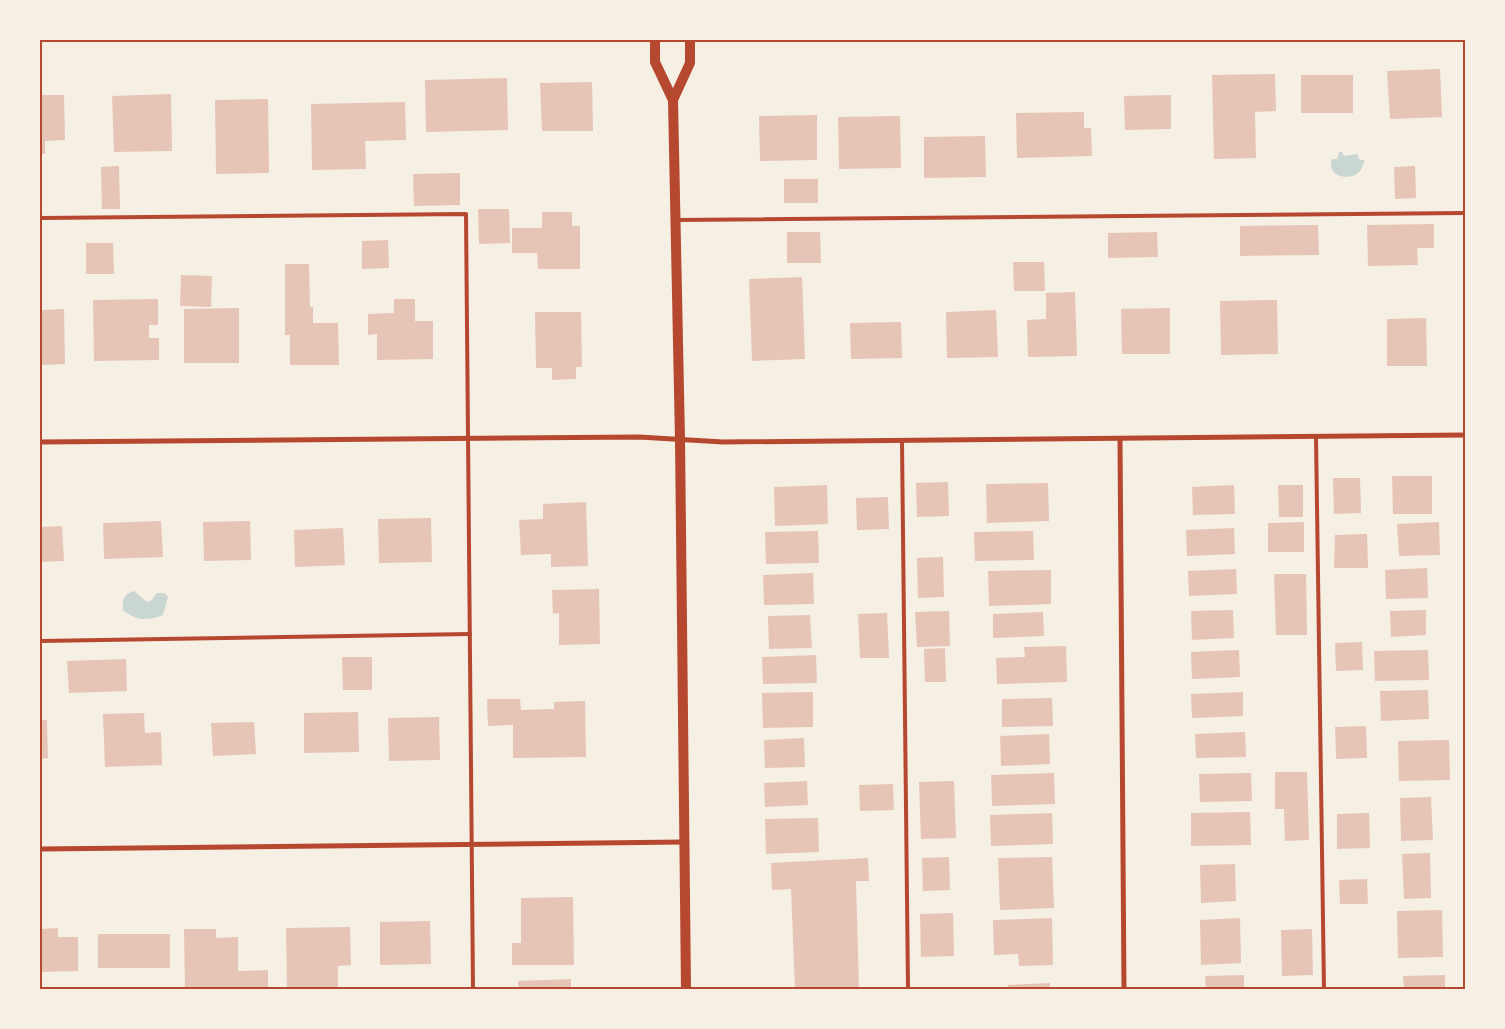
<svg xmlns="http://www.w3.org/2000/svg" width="1505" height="1029" font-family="'Open Sans',sans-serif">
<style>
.water{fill:#c9d6d2}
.building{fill:#e6c5b7}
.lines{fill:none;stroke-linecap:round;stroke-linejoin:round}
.service{stroke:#b5482f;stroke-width:4}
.minor{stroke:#b5482f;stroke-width:5}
.secondary{stroke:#b5482f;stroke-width:10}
.neatline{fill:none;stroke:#b5482f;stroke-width:2}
</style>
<rect width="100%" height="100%" fill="#f6efe4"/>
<g class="water">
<path d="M 1339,152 L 1342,152 L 1344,156 L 1357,154 L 1359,159 L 1365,161 C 1363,164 1362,169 1359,172 C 1349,182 1326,176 1332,159 L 1337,159 Z"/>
<path d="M 134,591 L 147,602 L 152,600 L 157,593 L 164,593 L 168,597 L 163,615 C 148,621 136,621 123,610 L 123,600 L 127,594 Z"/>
</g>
<g class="building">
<path d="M 1440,69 L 1442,117 L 1390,119 L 1387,71 Z"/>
<path d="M 1275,74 L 1276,111 L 1255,112 L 1256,158 L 1214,159 L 1212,75 Z"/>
<rect x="1301" y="75" width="52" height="38"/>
<path d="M 507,78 L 508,130 L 426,132 L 425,80 Z"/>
<path d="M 592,82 L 593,131 L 542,131 L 540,83 Z"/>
<path d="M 171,94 L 172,151 L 114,152 L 112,96 Z"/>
<path d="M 40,95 L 64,95 L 65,140 L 45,141 L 45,154 L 40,154 Z"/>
<path d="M 1171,95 L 1171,129 L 1125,130 L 1124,96 Z"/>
<path d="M 268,99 L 269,173 L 216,174 L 215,100 Z"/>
<path d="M 405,102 L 406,140 L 365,141 L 366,169 L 312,170 L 311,104 Z"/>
<path d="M 1084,112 L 1084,128 L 1091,128 L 1092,156 L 1017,158 L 1016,113 Z"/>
<path d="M 817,115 L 817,160 L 760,161 L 759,116 Z"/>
<path d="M 900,116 L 901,168 L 839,169 L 838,117 Z"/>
<path d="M 985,136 L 986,177 L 924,178 L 924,137 Z"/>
<path d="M 119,166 L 120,209 L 102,209 L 101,167 Z"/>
<path d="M 1415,166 L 1416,198 L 1395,199 L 1394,167 Z"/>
<path d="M 460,173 L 460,205 L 414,206 L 413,174 Z"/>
<rect x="784" y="179" width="34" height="24"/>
<path d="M 478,209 L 509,209 L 510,243 L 479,244 Z"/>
<path d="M 542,212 L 572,212 L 572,226 L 580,226 L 580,269 L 538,269 L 537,253 L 512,253 L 512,228 L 542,228 Z"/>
<path d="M 1434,224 L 1434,248 L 1417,248 L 1418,265 L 1368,266 L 1367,225 Z"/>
<path d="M 1318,225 L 1319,255 L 1240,256 L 1240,226 Z"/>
<path d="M 787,232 L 820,232 L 821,263 L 787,263 Z"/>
<path d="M 1157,232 L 1158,257 L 1108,258 L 1108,233 Z"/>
<path d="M 388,240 L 389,268 L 362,269 L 362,241 Z"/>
<path d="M 86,243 L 113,243 L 114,274 L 86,274 Z"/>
<path d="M 1013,262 L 1044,262 L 1045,291 L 1014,291 Z"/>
<path d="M 285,264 L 309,264 L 310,307 L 313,307 L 313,323 L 338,323 L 339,365 L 290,365 L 290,335 L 285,335 Z"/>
<path d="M 181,275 L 212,276 L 211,307 L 180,306 Z"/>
<path d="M 802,277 L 805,359 L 752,361 L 749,279 Z"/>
<path d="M 1075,292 L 1077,356 L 1028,357 L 1027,320 L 1046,319 L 1046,293 Z"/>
<path d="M 40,293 L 42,310 L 64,309 L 65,364 L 40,365 Z"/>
<path d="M 158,299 L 158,325 L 149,325 L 149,338 L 159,338 L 159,360 L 94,361 L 93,300 Z"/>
<path d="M 394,299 L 415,299 L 415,321 L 433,321 L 433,359 L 377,360 L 377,334 L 368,335 L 368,314 L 394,313 Z"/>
<path d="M 1277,300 L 1278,354 L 1221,355 L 1220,301 Z"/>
<path d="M 239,308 L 239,363 L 184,363 L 184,309 Z"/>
<path d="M 1170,308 L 1170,354 L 1122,354 L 1121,309 Z"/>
<path d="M 996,310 L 998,357 L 947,358 L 946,312 Z"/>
<path d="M 535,312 L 581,312 L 582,367 L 576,367 L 576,379 L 552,380 L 552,368 L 536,368 Z"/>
<path d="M 1426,318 L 1427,366 L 1387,366 L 1387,319 Z"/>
<path d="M 901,322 L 902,358 L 851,359 L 850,323 Z"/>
<path d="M 1392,476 L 1432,476 L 1432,514 L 1393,514 Z"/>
<path d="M 1333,478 L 1360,478 L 1361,513 L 1334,514 Z"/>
<path d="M 948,482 L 949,516 L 917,517 L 916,483 Z"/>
<path d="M 1048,483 L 1049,521 L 987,523 L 986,484 Z"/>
<path d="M 827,485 L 828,524 L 775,526 L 774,487 Z"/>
<path d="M 1234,485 L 1235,514 L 1193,515 L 1192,487 Z"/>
<path d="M 1278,485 L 1303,485 L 1303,517 L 1279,517 Z"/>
<path d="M 888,497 L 889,529 L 857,530 L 856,498 Z"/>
<path d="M 586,502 L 588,566 L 551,567 L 551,554 L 521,555 L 519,520 L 543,519 L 543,504 Z"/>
<path d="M 431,518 L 432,562 L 379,563 L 378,519 Z"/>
<path d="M 161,521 L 163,557 L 104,559 L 103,523 Z"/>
<path d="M 250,521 L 251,560 L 204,561 L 203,522 Z"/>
<path d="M 1304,522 L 1304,552 L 1268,552 L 1268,523 Z"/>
<path d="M 1439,522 L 1440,555 L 1399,556 L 1397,524 Z"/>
<path d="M 62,526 L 64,561 L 40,562 L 40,527 Z"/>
<path d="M 343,528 L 345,565 L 295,567 L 294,530 Z"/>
<path d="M 1234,528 L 1235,554 L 1187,556 L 1186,530 Z"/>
<path d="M 818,531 L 819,563 L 766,564 L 765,532 Z"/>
<path d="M 1033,531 L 1034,560 L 975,561 L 974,532 Z"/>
<path d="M 1367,534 L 1368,568 L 1334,568 L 1335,535 Z"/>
<path d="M 943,557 L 944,597 L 918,598 L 917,558 Z"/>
<path d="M 1427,568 L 1428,598 L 1386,599 L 1385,570 Z"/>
<path d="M 1236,569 L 1237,594 L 1189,596 L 1188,571 Z"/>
<path d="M 1051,570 L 1051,604 L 989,606 L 988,571 Z"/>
<path d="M 813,573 L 814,604 L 764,605 L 763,575 Z"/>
<path d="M 1274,574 L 1306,574 L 1307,635 L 1276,635 Z"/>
<path d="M 599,589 L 600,644 L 559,645 L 559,613 L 553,614 L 552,590 Z"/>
<path d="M 1233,610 L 1234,638 L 1192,640 L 1191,611 Z"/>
<path d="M 1426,610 L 1426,635 L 1391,637 L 1390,611 Z"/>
<path d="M 949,611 L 950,646 L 917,647 L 915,612 Z"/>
<path d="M 1043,612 L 1044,636 L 993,638 L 993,614 Z"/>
<path d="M 887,613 L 889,658 L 860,658 L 858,614 Z"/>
<path d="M 810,615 L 812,648 L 769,649 L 768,616 Z"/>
<path d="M 1362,642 L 1363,670 L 1336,671 L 1335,643 Z"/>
<path d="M 1066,646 L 1067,682 L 997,684 L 996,658 L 1025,657 L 1024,647 Z"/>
<path d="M 945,648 L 946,682 L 925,682 L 924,649 Z"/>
<path d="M 1239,650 L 1240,677 L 1192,679 L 1191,652 Z"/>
<path d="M 1428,650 L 1429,680 L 1375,681 L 1374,651 Z"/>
<path d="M 816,655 L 817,683 L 763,684 L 762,657 Z"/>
<path d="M 342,657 L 372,657 L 372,690 L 343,690 Z"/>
<path d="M 126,659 L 127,691 L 69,693 L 67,661 Z"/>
<path d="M 1428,690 L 1429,719 L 1381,721 L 1380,691 Z"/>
<path d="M 813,692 L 813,727 L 763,728 L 762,693 Z"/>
<path d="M 1243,692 L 1243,716 L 1192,718 L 1191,694 Z"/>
<path d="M 1052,698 L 1053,726 L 1002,727 L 1002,699 Z"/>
<path d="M 487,699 L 520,699 L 521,710 L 554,709 L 554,702 L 585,701 L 586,757 L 513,758 L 513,725 L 488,726 Z"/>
<path d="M 358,712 L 359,752 L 304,753 L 304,713 Z"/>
<path d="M 144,713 L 145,733 L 161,732 L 162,765 L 105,767 L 103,714 Z"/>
<path d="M 439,717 L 440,760 L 389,761 L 388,718 Z"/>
<path d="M 40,720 L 47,720 L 48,758 L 40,759 Z"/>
<path d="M 254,722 L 256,754 L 213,756 L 211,723 Z"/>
<path d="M 1366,726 L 1367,758 L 1336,759 L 1335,727 Z"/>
<path d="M 1245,732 L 1246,757 L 1196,758 L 1195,734 Z"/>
<path d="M 1049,734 L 1050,764 L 1001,766 L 1000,736 Z"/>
<path d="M 804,738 L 805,767 L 765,768 L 764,740 Z"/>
<path d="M 1449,740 L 1450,780 L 1399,781 L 1398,741 Z"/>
<path d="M 1275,772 L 1307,772 L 1309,840 L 1285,841 L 1284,809 L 1275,809 Z"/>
<path d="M 1054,773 L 1055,804 L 992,806 L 991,775 Z"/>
<path d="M 1251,773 L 1252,801 L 1200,802 L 1199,774 Z"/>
<path d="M 807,781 L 808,805 L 765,807 L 764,783 Z"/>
<path d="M 954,781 L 956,838 L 921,839 L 919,782 Z"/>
<path d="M 893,784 L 894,810 L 860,811 L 859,785 Z"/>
<path d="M 1431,797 L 1433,840 L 1401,841 L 1400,798 Z"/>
<path d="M 1250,812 L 1251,845 L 1191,846 L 1191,813 Z"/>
<path d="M 1052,813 L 1053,844 L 991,846 L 990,815 Z"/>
<path d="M 1369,813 L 1370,848 L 1337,849 L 1337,814 Z"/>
<path d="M 818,818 L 819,852 L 766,854 L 765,819 Z"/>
<path d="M 1430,853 L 1431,898 L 1404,899 L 1402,854 Z"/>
<path d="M 949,857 L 950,890 L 923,891 L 922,858 Z"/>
<path d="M 1052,857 L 1054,908 L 1000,910 L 998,858 Z"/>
<path d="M 868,858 L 869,881 L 856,881 L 859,989 L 795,989 L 791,889 L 772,890 L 771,863 Z"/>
<path d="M 1235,864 L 1236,901 L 1201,903 L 1200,865 Z"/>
<path d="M 1367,879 L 1368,904 L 1340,904 L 1339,880 Z"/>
<path d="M 573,897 L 574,965 L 512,965 L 512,943 L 521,943 L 521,898 Z"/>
<path d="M 1442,910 L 1443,957 L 1398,958 L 1397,911 Z"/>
<path d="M 953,913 L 954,956 L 921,957 L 920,914 Z"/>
<path d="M 1052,918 L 1053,965 L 1019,966 L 1018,954 L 994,955 L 993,920 Z"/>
<path d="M 1240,918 L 1241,963 L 1201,965 L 1200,920 Z"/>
<path d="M 430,921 L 431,964 L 380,965 L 380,922 Z"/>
<path d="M 350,927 L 351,965 L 338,966 L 338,989 L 287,989 L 286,928 Z"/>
<path d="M 58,928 L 58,937 L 78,937 L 78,971 L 40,972 L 40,929 Z"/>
<path d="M 184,929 L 216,929 L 216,938 L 238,937 L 238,971 L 268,970 L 268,989 L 185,989 Z"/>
<path d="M 1312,929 L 1313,975 L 1282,976 L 1281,930 Z"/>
<rect x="98" y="934" width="72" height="34"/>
<path d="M 1244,975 L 1244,989 L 1206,989 L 1205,976 Z"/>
<path d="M 1445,975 L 1445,989 L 1404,989 L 1403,976 Z"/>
<path d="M 571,979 L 571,989 L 519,989 L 518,981 Z"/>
<path d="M 1050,983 L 1050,989 L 1008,989 L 1008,985 Z"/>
</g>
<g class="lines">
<g class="service">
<path d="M 40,218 L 466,214 L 473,989"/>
<path d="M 677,220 L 1465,213"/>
<path d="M 1316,437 L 1324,989"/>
<path d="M 902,442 L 908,989"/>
<path d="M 40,641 L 470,634"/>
</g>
<g class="minor">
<path d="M 1120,440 L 1124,989"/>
<path d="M 40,442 L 639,437 L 723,442 L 1465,435"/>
<path d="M 40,849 L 684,842"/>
</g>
<g class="secondary">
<path d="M 655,40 L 655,62 L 673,100"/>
<path d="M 686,989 L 680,439 L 673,100 L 690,63 L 690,40"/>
</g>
</g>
<rect width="1505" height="1029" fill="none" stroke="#f6efe4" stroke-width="82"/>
<rect x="41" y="41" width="1423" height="947" class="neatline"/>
</svg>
